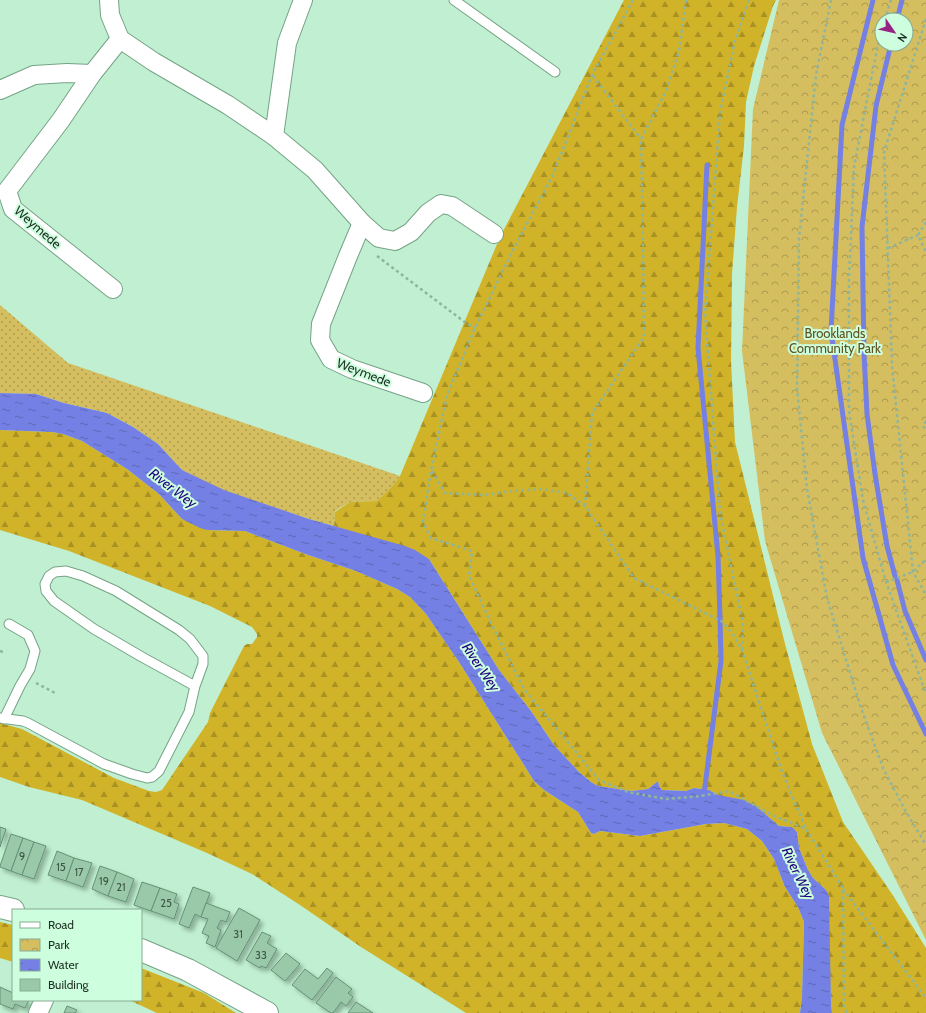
<svg xmlns="http://www.w3.org/2000/svg" width="926" height="1013" font-family="Cabin,sans-serif">
<style>
.grass{fill:url(#grass-dots)}
.forest{fill:url(#forest-firs)}
.park{fill:url(#park-crowns);fill-rule:evenodd}
.water{fill:url(#water-ripples)}
.lines{fill:none;stroke-linecap:round;stroke-linejoin:round}
.stream{stroke:#7480e3;stroke-width:5}
.building{fill:#9ac9aa;stroke:#649175;filter:url(#shadow)}
.lane-casing{stroke:#75a385;stroke-width:11}
.street-casing{stroke:#75a385;stroke-width:20}
.secondary-casing{stroke:#75a385;stroke-width:24}
.path{stroke:#8fb69d;stroke-width:2.5;stroke-dasharray:3 3;stroke-linecap:butt}
.lane{stroke:#fff;stroke-width:9}
.street{stroke:#fff;stroke-width:18}
.secondary{stroke:#fff;stroke-width:22}
.labels{text-anchor:middle;dominant-baseline:central;stroke-width:4;stroke-linejoin:round;paint-order:stroke}
.number-label{font-size:11px;fill:#3d5646}
.street-label{font-size:13px;fill:#1e3025;stroke:#cdfede}
.park-label{font-size:13px;fill:#5d511e;stroke:#cdfede}
.water-label{font-size:14px;font-style:italic;fill:#1f017f;stroke:#cdfede}
</style>
<defs>
<pattern id="grass-dots" width="8" height="8" patternUnits="userSpaceOnUse"><rect width="8" height="8" fill="#d5be60"/><path d="M2 2h.1M6 6h.1" fill="none" stroke="#ac9b4f" stroke-width="1.8" stroke-linecap="round"/></pattern>
<pattern id="forest-firs" width="22" height="20" patternUnits="userSpaceOnUse"><rect width="22" height="20" fill="#d1b329"/><path d="M5 1l3.5 6h-7zM16 11l3.5 6h-7z" fill="#a99223"/></pattern>
<pattern id="park-crowns" width="20" height="18" patternUnits="userSpaceOnUse"><rect width="20" height="18" fill="#d5be60"/><path d="M2 6a3 3 0 1 1 6 0M12 15a3 3 0 1 1 6 0" fill="none" stroke="#ac9b4f"/></pattern>
<pattern id="water-ripples" width="26" height="14" patternUnits="userSpaceOnUse"><rect width="26" height="14" fill="#7480e3"/><path d="M2 4q2-2 4 0t4 0M15 11q2-2 4 0t4 0" fill="none" stroke="#5f69b8"/></pattern>
<filter id="shadow"><feDropShadow dx="3.5" dy="3.5" stdDeviation="2" flood-color="#0004"/></filter>
</defs>
<rect width="100%" height="100%" fill="#c0f0d1"/>
<path class="grass" d="M 0,305 L 68,363 L 400,476 L 395,483 L 377,501 L 350,502 L 335,511 L 334,526 L 309,519 L 224,491 L 182,470 L 158,444 L 133,427 L 107,413 L 64,403 L 36,394 L 0,393 Z"/>
<g class="forest">
<path d="M 624,0 L 776,0 L 773,6 L 754,66 L 746,102 L 744,146 L 737,207 L 732,274 L 731,361 L 735,442 L 784,640 L 812,744 L 843,822 L 892,894 L 926,948 L 926,1013 L 832,1013 L 831,1003 L 826,890 L 813,878 L 808,870 L 799,848 L 797,832 L 791,827 L 779,826 L 757,807 L 718,795 L 709,790 L 694,788 L 686,791 L 662,790 L 659,786 L 658,781 L 648,789 L 632,791 L 598,786 L 591,782 L 579,772 L 554,745 L 531,711 L 499,670 L 429,559 L 334,526 L 335,512 L 350,502 L 377,501 L 395,483 L 400,476 L 500,237 Z"/>
<path d="M 0,430 L 52,432 L 63,434 L 82,441 L 127,469 L 159,494 L 182,519 L 207,530 L 245,531 L 308,555 L 356,571 L 397,589 L 410,597 L 426,614 L 459,662 L 534,781 L 544,790 L 578,812 L 591,833 L 594,834 L 600,831 L 640,836 L 706,824 L 724,823 L 747,829 L 762,841 L 774,859 L 785,887 L 798,907 L 804,922 L 802,997 L 800,1013 L 466,1013 L 361,947 L 300,905 L 252,874 L 207,853 L 82,800 L 29,787 L 0,777 L 0,723 L 22,729 L 114,778 L 149,791 L 156,792 L 162,790 L 208,722 L 210,713 L 244,646 L 247,644 L 252,644 L 257,637 L 257,634 L 252,627 L 210,606 L 69,551 L 0,530 Z"/>
<path d="M 0,922 L 13,925 L 13,962 L 0,958 Z"/>
<path d="M 141,968 L 204,993 L 236,1013 L 157,1013 L 129,1000 L 141,1000 Z"/>
</g>
<path class="park" d="M 779,0 L 926,0 L 926,940 L 822,733 L 765,541 L 742,351 L 753,109 ZM 882,20 L 906,20 L 906,44 L 882,44 Z"/>
<path class="water" d="M 0,393 L 36,394 L 64,403 L 107,413 L 133,427 L 158,444 L 182,470 L 224,490 L 309,519 L 405,546 L 415,550 L 429,559 L 499,670 L 531,711 L 554,745 L 579,772 L 591,782 L 598,786 L 632,791 L 648,789 L 658,781 L 659,786 L 662,790 L 686,791 L 694,788 L 709,790 L 718,795 L 744,800 L 757,807 L 779,826 L 792,827 L 797,832 L 799,848 L 808,870 L 813,878 L 826,890 L 829,896 L 831,1003 L 832,1013 L 800,1013 L 802,997 L 804,922 L 798,907 L 785,887 L 774,859 L 762,841 L 747,829 L 724,823 L 706,824 L 640,836 L 600,831 L 594,834 L 591,833 L 578,812 L 544,790 L 534,781 L 459,662 L 426,614 L 410,597 L 397,589 L 356,571 L 308,555 L 245,531 L 207,530 L 200,528 L 182,519 L 159,494 L 127,469 L 82,441 L 63,434 L 52,432 L 0,430 Z"/>
<g class="lines">
<g class="stream">
<path d="M 873,0 L 842,125 L 831,331 L 863,558 L 893,665 L 926,734"/>
<path d="M 897,20 L 902,0"/>
<path d="M 891,44 L 876,106 L 862,227 L 864,353 L 867,414 L 875,474 L 887,546 L 895,576"/>
<path d="M 897,580 L 905,611 L 926,660"/>
<path d="M 704,794 L 721,661 L 720,618 L 718,556 L 698,348 L 707,165"/>
</g>
</g>
<g class="building">
<path d="M 0,827 L 6,829 L 0,847 Z"/>
<path d="M 11,834 L 23,838 L 11,871 L 0,867 L 0,866 Z"/>
<path d="M 23,838 L 34,842 L 22,875 L 11,871 Z"/>
<path d="M 34,842 L 46,846 L 34,879 L 22,875 Z"/>
<path d="M 57,851 L 74,858 L 66,881 L 48,875 Z"/>
<path d="M 74,858 L 92,863 L 83,887 L 66,881 Z"/>
<path d="M 100,866 L 117,872 L 108,896 L 92,889 Z"/>
<path d="M 117,872 L 134,879 L 126,902 L 108,896 Z"/>
<path d="M 142,882 L 160,888 L 151,911 L 134,905 Z"/>
<path d="M 193,887 L 210,893 L 201,917 L 195,914 L 189,928 L 179,924 Z"/>
<path d="M 160,888 L 177,894 L 174,902 L 179,904 L 174,919 L 151,911 Z"/>
<path d="M 206,903 L 230,912 L 226,922 L 221,920 L 217,928 L 221,930 L 215,947 L 206,943 L 209,936 L 202,933 L 208,919 L 201,917 Z"/>
<path d="M 239,908 L 260,920 L 237,961 L 216,948 Z"/>
<path d="M 262,932 L 271,936 L 267,943 L 277,949 L 266,968 L 261,966 L 260,968 L 246,960 Z"/>
<path d="M 286,953 L 300,964 L 285,981 L 271,970 Z"/>
<path d="M 327,968 L 333,973 L 312,1000 L 292,985 L 305,969 L 318,979 Z"/>
<path d="M 336,977 L 352,989 L 348,993 L 353,997 L 346,1006 L 341,1002 L 333,1013 L 331,1013 L 316,1003 Z"/>
<path d="M 0,987 L 13,993 L 13,1000 L 29,1000 L 25,1008 L 15,1004 L 13,1009 L 0,1004 Z"/>
<path d="M 356,1002 L 373,1013 L 348,1013 Z"/>
<path d="M 67,1006 L 77,1010 L 75,1013 L 64,1013 Z"/>
</g>
<g class="lines">
<g class="lane-casing">
<g id="lane">
<path d="M 454,0 L 555,72"/>
<path d="M 0,718 L 23,721 L 28,723 L 104,764 L 132,774 L 147,778 L 152,777 L 159,771 L 189,712 L 195,686 L 203,664 L 203,656 L 190,639 L 179,630 L 116,591 L 83,576 L 66,571 L 55,572 L 49,576 L 45,584 L 46,591 L 54,601 L 94,629 L 142,657 L 195,686"/>
<path d="M 4,719 L 20,686 L 30,669 L 35,651 L 28,635 L 9,624"/>
</g>
</g>
<g class="street-casing">
<g id="street">
<path d="M 109,0 L 110,15 L 120,39 L 154,62 L 228,105 L 274,136 L 315,170 L 362,223 L 379,238 L 395,241 L 411,232 L 428,213 L 441,204 L 452,206 L 494,234"/>
<path d="M 0,90 L 34,75 L 67,73 L 92,74"/>
<path d="M 274,136 L 287,43 L 303,0"/>
<path d="M 362,223 L 348,256 L 321,324 L 320,340 L 331,359 L 352,369 L 423,393"/>
<path d="M 113,289 L 13,209 L 7,191 L 61,120 L 92,74 L 120,39"/>
<path d="M 38,1013 L 44,1000"/>
</g>
</g>
<g class="secondary-casing">
<g id="secondary">
<path d="M 0,907 L 13,910"/>
<path d="M 141,950 L 188,970 L 267,1013"/>
</g>
</g>
<g class="path">
<path d="M 633,0 L 592,75 L 552,177 L 515,246 L 475,328 L 447,395 L 431,471 L 423,522 L 431,538 L 472,551 L 469,576 L 491,623 L 524,689 L 599,780 L 628,792 L 666,799 L 701,796 L 729,791 L 772,815 L 806,829 L 843,888 L 844,1009 L 848,1013"/>
<path d="M 831,0 L 816,75 L 799,238 L 797,388 L 807,489 L 827,598 L 861,708 L 883,768 L 905,810 L 926,845"/>
<path d="M 926,19 L 884,152 L 892,365 L 913,572 L 926,595"/>
<path d="M 885,20 L 891,0"/>
<path d="M 882,30 L 878,44 L 854,167 L 849,279 L 849,411 L 863,500 L 886,582 L 926,694"/>
<path d="M 593,76 L 641,139"/>
<path d="M 926,222 L 918,235 L 926,252"/>
<path d="M 888,248 L 918,235"/>
<path d="M 377,256 L 466,323 L 475,328"/>
<path d="M 926,421 L 923,426 L 926,430"/>
<path d="M 432,471 L 445,493 L 484,495 L 512,491 L 542,489 L 567,493 L 585,506 L 634,578 L 723,622 L 734,636 L 742,650 L 781,769 L 806,829"/>
<path d="M 585,506 L 592,413 L 644,337 L 643,244 L 641,139 L 667,89 L 679,51 L 686,0"/>
<path d="M 886,582 L 913,572 L 926,559"/>
<path d="M 742,650 L 743,624 L 720,513 L 705,314 L 720,112 L 735,41 L 749,0"/>
<path d="M 0,651 L 3,652"/>
<path d="M 36,683 L 57,694"/>
<path d="M 843,889 L 926,998"/>
</g>
<use href="#lane" class="lane"/>
<use href="#street" class="street"/>
<use href="#secondary" class="secondary"/>
</g>
<g class="labels">
<g class="number-label">
<text x="22" y="856">9</text>
<text x="61" y="867">15</text>
<text x="79" y="872">17</text>
<text x="104" y="881">19</text>
<text x="121" y="887">21</text>
<text x="166" y="903">25</text>
<text x="238" y="934">31</text>
<text x="261" y="955">33</text>
</g>
<g class="street-label">
<text transform="translate(38 227) rotate(41)">Weymede</text>
<text transform="translate(364 372) rotate(21)">Weymede</text>
</g>
<g class="park-label">
<text x="835" y="333">Brooklands<tspan x="835" dy="15">Community Park</tspan></text>
</g>
<g class="water-label">
<text transform="translate(173 488) rotate(37)">River Wey</text>
<text transform="translate(481 667) rotate(56)">River Wey</text>
<text transform="translate(798 873) rotate(64)">River Wey</text>
</g>
</g>
<rect x="12" y="909" width="130" height="92" fill="#cdfede" stroke="#87ac94"/>
<rect x="20" y="922" width="20" height="6" fill="#ffffff" stroke="#87ac94"/>
<text x="48" y="929" font-size="12" fill="#1e3025">Road</text>
<rect x="20" y="939" width="20" height="12" fill="url(#park-crowns)" stroke="#87ac94"/>
<text x="48" y="949" font-size="12" fill="#1e3025">Park</text>
<rect x="20" y="959" width="20" height="12" fill="url(#water-ripples)" stroke="#87ac94"/>
<text x="48" y="969" font-size="12" fill="#1e3025">Water</text>
<rect x="20" y="979" width="20" height="12" fill="#9ac9aa" stroke="#87ac94"/>
<text x="48" y="989" font-size="12" fill="#1e3025">Building</text>
<g transform="translate(894 32) rotate(124)"><circle r="19" fill="#cdfede" stroke="#87ac94"/>
<path d="M0-3L7 15L0 10L-7 15Z" fill="#962482"/>
<text y="-6" font-size="11" font-weight="bold" text-anchor="middle" fill="#1e3025">N</text>
</g>
</svg>
